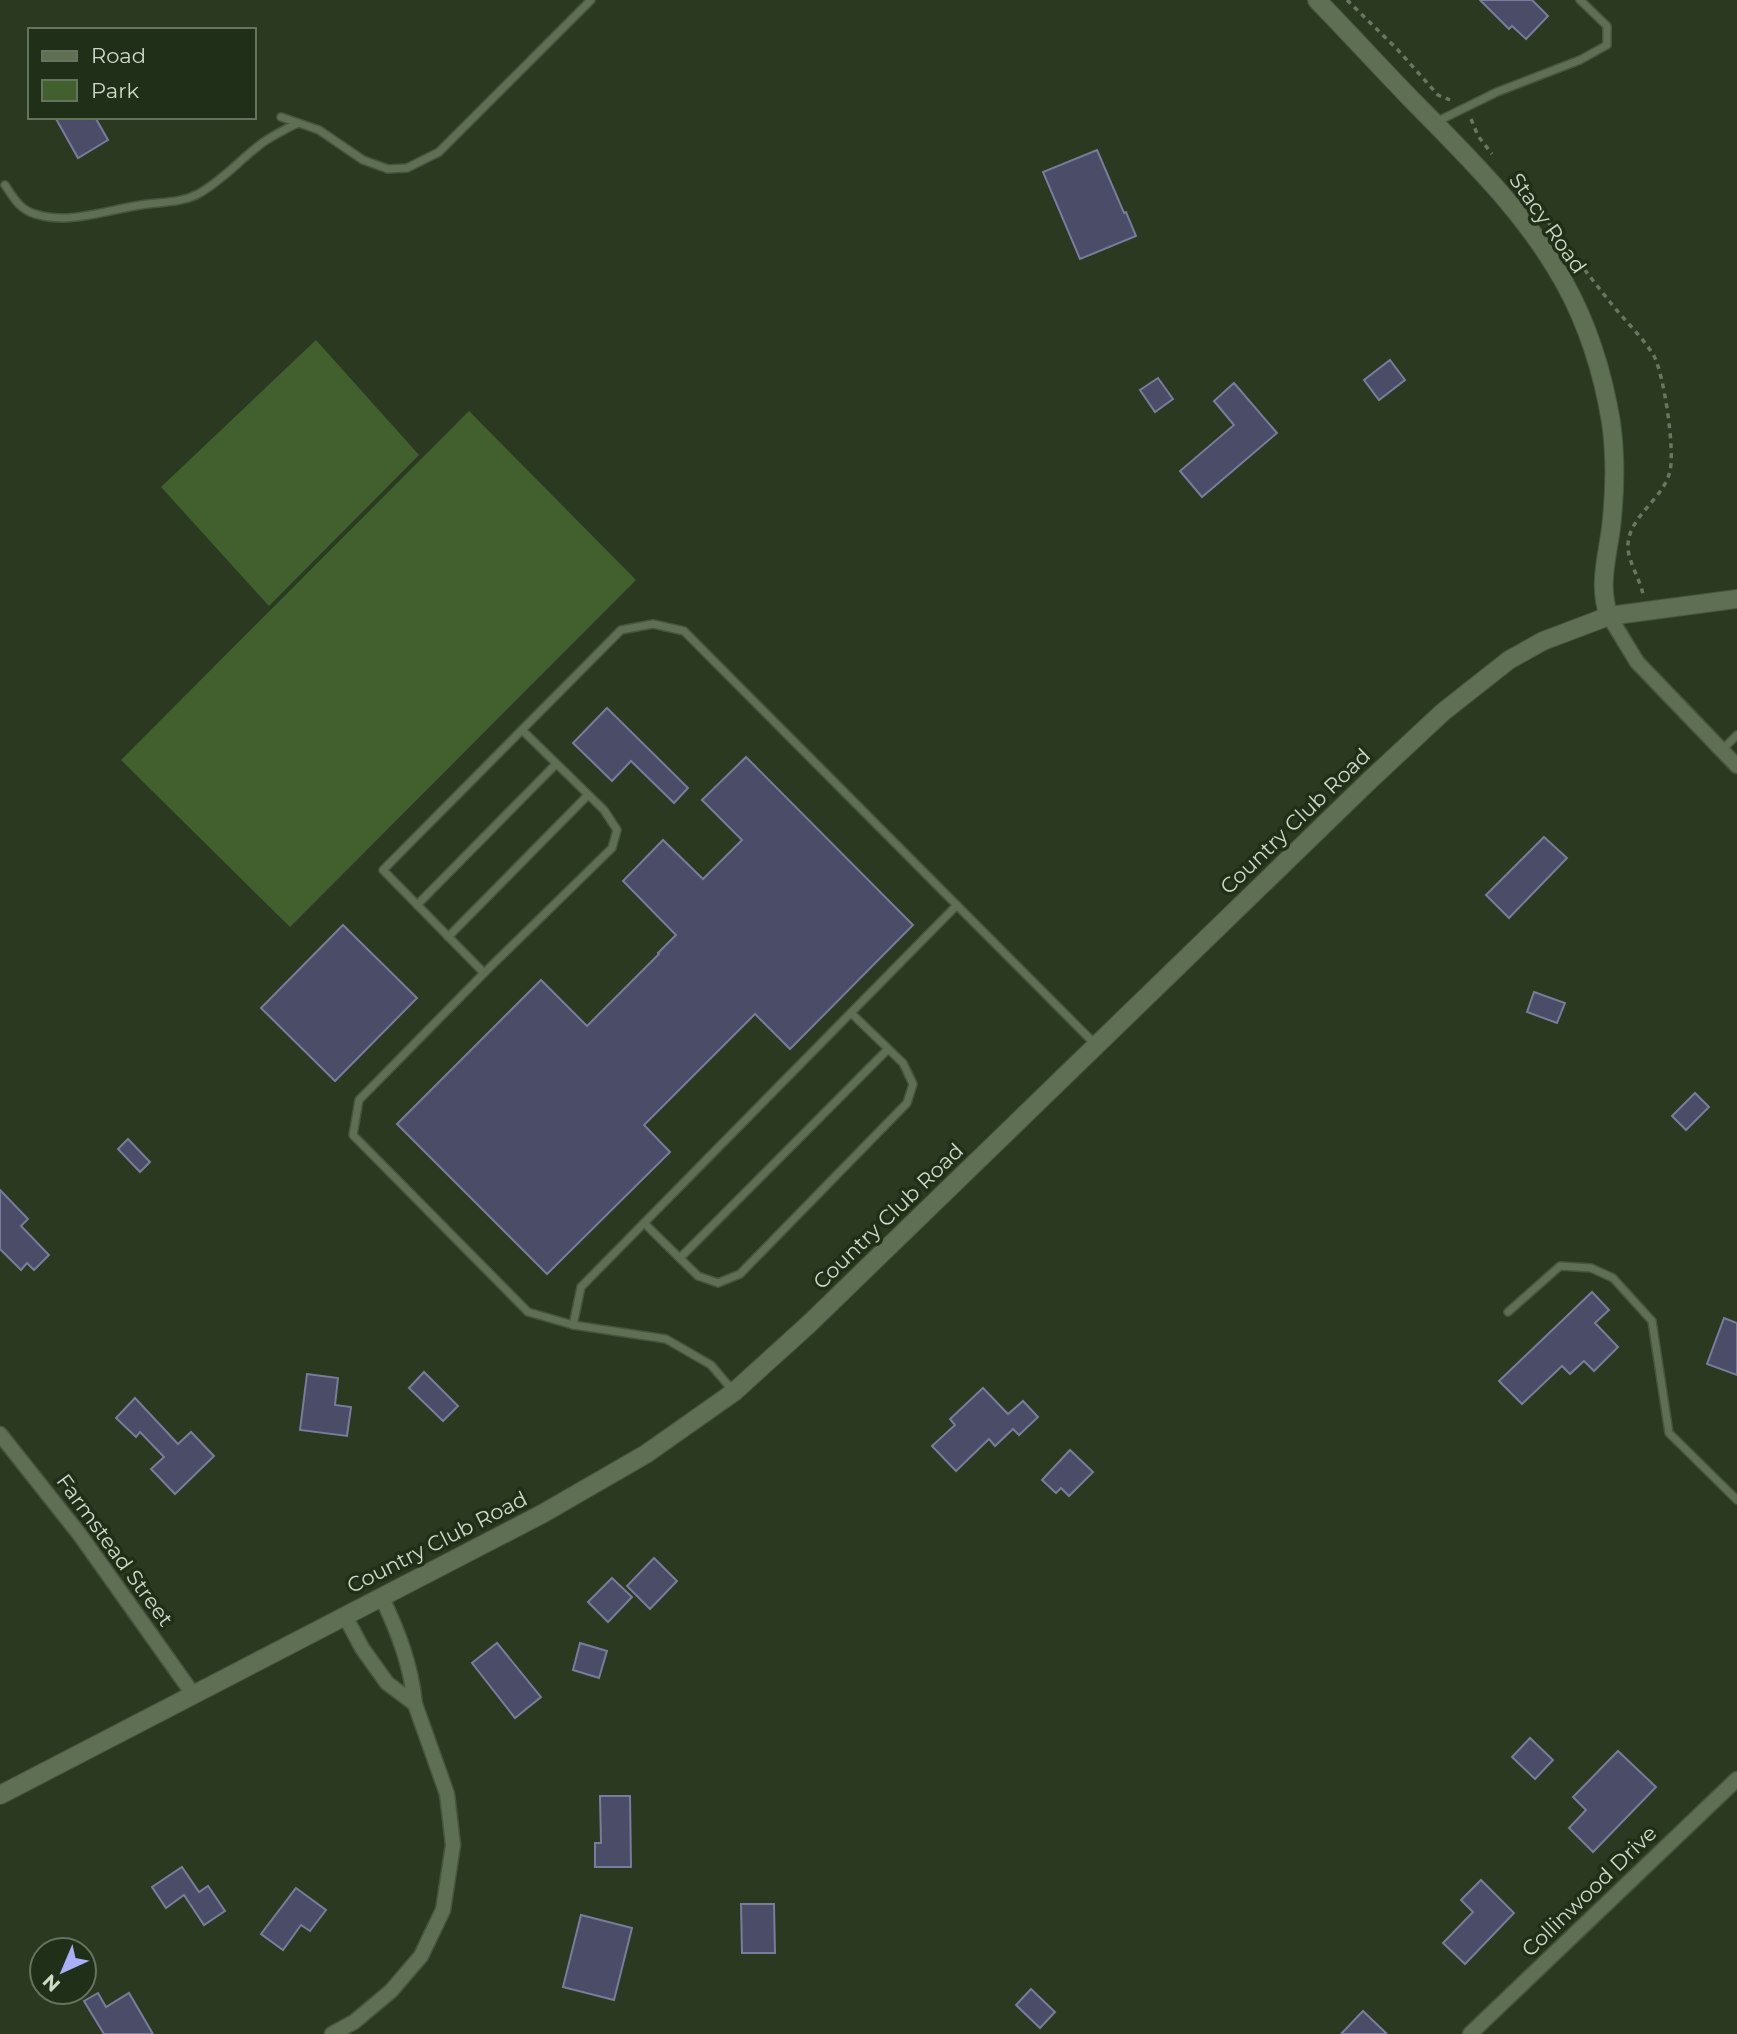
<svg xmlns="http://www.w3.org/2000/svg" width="1737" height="2034" font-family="Montserrat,sans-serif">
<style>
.green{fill:#42602e}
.building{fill:#4a4c68;stroke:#797c9a;stroke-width:2}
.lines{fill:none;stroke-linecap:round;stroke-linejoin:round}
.service-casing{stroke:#47543f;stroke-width:10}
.minor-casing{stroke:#47543f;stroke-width:17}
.secondary-casing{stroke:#47543f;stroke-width:20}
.path{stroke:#697661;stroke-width:3.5;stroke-dasharray:5 5;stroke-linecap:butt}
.service{stroke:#5e6f54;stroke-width:7}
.minor{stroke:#5e6f54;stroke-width:14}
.secondary{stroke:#5e6f54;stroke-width:18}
.labels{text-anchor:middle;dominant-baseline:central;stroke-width:7;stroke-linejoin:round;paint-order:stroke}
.street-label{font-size:21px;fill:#d0dacb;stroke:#202f17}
</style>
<rect width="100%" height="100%" fill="#2a3920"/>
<g class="green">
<path d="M 316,340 L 419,455 L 269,606 L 161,487 Z"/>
<path d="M 469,411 L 636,580 L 290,927 L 121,760 Z"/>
</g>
<g class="building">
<path d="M 1480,0 L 1532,0 L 1548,16 L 1526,39 L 1512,26 L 1509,29 Z"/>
<path d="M 55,117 L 95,117 L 108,140 L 78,158 Z"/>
<path d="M 1097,150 L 1124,213 L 1126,212 L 1136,236 L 1080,259 L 1043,172 Z"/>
<path d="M 1390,360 L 1405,380 L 1379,400 L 1364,380 Z"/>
<path d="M 1158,378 L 1173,399 L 1155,412 L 1140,390 Z"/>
<path d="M 1234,383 L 1277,433 L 1202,497 L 1180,471 L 1234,425 L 1214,401 Z"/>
<path d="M 607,708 L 688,788 L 674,803 L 631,761 L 612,781 L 573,743 Z"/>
<path d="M 746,757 L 913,925 L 790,1049 L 755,1014 L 644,1125 L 670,1152 L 547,1274 L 397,1124 L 541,980 L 587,1026 L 659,954 L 658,953 L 676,935 L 623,881 L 663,840 L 703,879 L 742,840 L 702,800 Z"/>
<path d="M 1544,837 L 1567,858 L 1509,918 L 1486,895 Z"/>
<path d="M 343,925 L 417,998 L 335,1081 L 261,1008 Z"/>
<path d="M 1534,992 L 1565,1003 L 1557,1023 L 1527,1012 Z"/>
<path d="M 1695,1093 L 1709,1107 L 1686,1130 L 1672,1116 Z"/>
<path d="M 128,1139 L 150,1162 L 140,1172 L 118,1149 Z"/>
<path d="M 0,1190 L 28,1219 L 21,1226 L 49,1255 L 34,1270 L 27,1263 L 21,1270 L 0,1249 Z"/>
<path d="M 1592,1292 L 1609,1310 L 1595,1323 L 1618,1347 L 1594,1371 L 1584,1361 L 1570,1374 L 1562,1366 L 1522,1404 L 1499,1381 Z"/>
<path d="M 1724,1318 L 1737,1323 L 1737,1375 L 1707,1364 Z"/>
<path d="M 424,1372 L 458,1406 L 443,1421 L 409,1388 Z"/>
<path d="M 307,1374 L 338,1378 L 335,1405 L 351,1407 L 347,1436 L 300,1430 Z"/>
<path d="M 983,1388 L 1008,1414 L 1023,1401 L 1038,1417 L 1019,1435 L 1013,1429 L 995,1446 L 989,1439 L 956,1471 L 932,1446 L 955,1425 L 950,1419 Z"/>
<path d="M 135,1398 L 178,1444 L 191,1432 L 214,1456 L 175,1494 L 151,1469 L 164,1457 L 140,1432 L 136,1437 L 116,1418 Z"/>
<path d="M 1070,1450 L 1093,1472 L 1069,1496 L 1061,1488 L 1056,1493 L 1042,1480 Z"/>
<path d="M 654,1558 L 677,1581 L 650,1609 L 627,1586 Z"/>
<path d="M 612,1578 L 632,1597 L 608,1622 L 588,1602 Z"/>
<path d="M 497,1643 L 541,1697 L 515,1718 L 472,1663 Z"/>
<path d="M 580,1643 L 607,1651 L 599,1678 L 573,1670 Z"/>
<path d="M 1530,1738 L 1553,1760 L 1535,1779 L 1512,1757 Z"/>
<path d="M 1618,1751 L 1656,1787 L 1593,1852 L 1569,1828 L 1586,1810 L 1573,1797 Z"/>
<path d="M 600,1796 L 630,1796 L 631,1867 L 595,1867 L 595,1843 L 601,1843 Z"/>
<path d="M 182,1867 L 199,1892 L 208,1886 L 225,1911 L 204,1925 L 184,1895 L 166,1908 L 152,1887 Z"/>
<path d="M 1481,1880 L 1514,1913 L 1465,1964 L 1443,1943 L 1473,1912 L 1461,1900 Z"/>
<path d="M 296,1888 L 326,1910 L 310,1931 L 301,1925 L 283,1950 L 261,1934 Z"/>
<path d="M 741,1904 L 774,1904 L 775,1953 L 742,1953 Z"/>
<path d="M 581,1915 L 632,1928 L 614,2000 L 563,1987 Z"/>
<path d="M 1031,1989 L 1055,2012 L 1040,2028 L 1016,2005 Z"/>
<path d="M 98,1993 L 106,2007 L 129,1993 L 153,2034 L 104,2034 L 84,2001 Z"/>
<path d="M 1363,2011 L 1387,2034 L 1341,2034 Z"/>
</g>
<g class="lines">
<g class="service-casing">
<g id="service">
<path d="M 281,117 L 319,130 L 363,160 L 388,169 L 407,168 L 439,152 L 591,0"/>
<path d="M 1436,122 L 1497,92 L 1580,60 L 1607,45 L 1607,26 L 1580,0"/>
<path d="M 5,185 C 13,197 20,210 35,214 C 69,225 107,210 141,205 C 159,202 181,203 198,194 C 220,182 237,163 257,147 C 269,137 284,130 298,123"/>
<path d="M 1722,750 L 1737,735"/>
<path d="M 417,905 L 556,764"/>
<path d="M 448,937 L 588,795"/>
<path d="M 484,973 L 612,848 L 617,830 L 604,810 L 522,730"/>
<path d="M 644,1223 L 698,1276 L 718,1283 L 740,1274 L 907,1103 L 913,1084 L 903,1063 L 851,1013"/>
<path d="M 680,1258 L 888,1049"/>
<path d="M 1508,1312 L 1560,1266 L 1591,1268 L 1613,1278 L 1652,1321 L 1669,1433 L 1737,1500"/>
<path d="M 573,1325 L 581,1287 L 957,905"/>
<path d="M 734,1392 L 711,1365 L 666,1339 L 573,1325 L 528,1312 L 353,1135 L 359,1100 L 484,973 L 383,870 L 621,630 L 653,624 L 684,631 L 1095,1044"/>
</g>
</g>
<g class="minor-casing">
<g id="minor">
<path d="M 1609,616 L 1637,662 L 1737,766"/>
<path d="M 0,1434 L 80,1535 L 193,1694"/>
<path d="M 345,1616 L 362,1648 L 387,1683 L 415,1704 C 411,1665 398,1631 381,1596"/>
<path d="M 332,2034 L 354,2022 L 391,1991 L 421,1956 L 443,1910 L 453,1845 L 447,1794 L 415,1704"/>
<path d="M 1470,2034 L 1737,1779"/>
</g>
</g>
<g class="secondary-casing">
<g id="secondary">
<path d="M 1317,0 C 1349,33 1380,67 1412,100 C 1467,156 1526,213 1564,282 C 1588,325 1603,374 1611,422 C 1616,457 1615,493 1611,528 C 1607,558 1598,587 1609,616"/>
<path d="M 0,1795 L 542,1514 L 646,1454 L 734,1392 L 809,1324 L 1369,781 L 1443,712 L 1509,660 L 1543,641 L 1609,616 L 1737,599"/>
</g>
</g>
<g class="path">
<path d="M 1347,0 L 1397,49 L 1438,95 L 1450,100"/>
<path d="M 1471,119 L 1478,136 L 1492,154"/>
<path d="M 1548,222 C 1569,249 1589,276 1610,302 C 1624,320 1642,336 1654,356 C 1664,375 1675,449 1670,471 C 1663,501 1626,517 1628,549 C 1629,562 1640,580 1643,594"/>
</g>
<use href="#service" class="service"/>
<use href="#minor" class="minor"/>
<use href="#secondary" class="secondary"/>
</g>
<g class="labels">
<g class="street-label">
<text transform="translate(1548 223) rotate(55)">Stacy Road</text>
<text transform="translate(1295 821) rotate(-44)">Country Club Road</text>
<text transform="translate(888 1216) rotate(-44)">Country Club Road</text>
<text transform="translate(437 1542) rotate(-27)">Country Club Road</text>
<text transform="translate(115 1550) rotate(54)">Farmstead Street</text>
<text transform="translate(1589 1891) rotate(-44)">Collinwood Drive</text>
</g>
</g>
<rect x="28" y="28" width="228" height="91" fill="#202f17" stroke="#66735f" stroke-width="2"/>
<rect x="42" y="51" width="35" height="10" fill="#5e6f54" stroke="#66735f" stroke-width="2"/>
<text x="91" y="63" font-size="21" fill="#d0dacb">Road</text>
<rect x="42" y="80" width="35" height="21" fill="#42602e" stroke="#66735f" stroke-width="2"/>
<text x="91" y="98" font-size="21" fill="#d0dacb">Park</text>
<g transform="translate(63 1971) rotate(224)"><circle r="33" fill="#202f17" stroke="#66735f" stroke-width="2"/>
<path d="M0-5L12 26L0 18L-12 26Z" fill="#abaffb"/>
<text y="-10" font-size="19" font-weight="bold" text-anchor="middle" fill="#d0dacb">N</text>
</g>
</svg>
